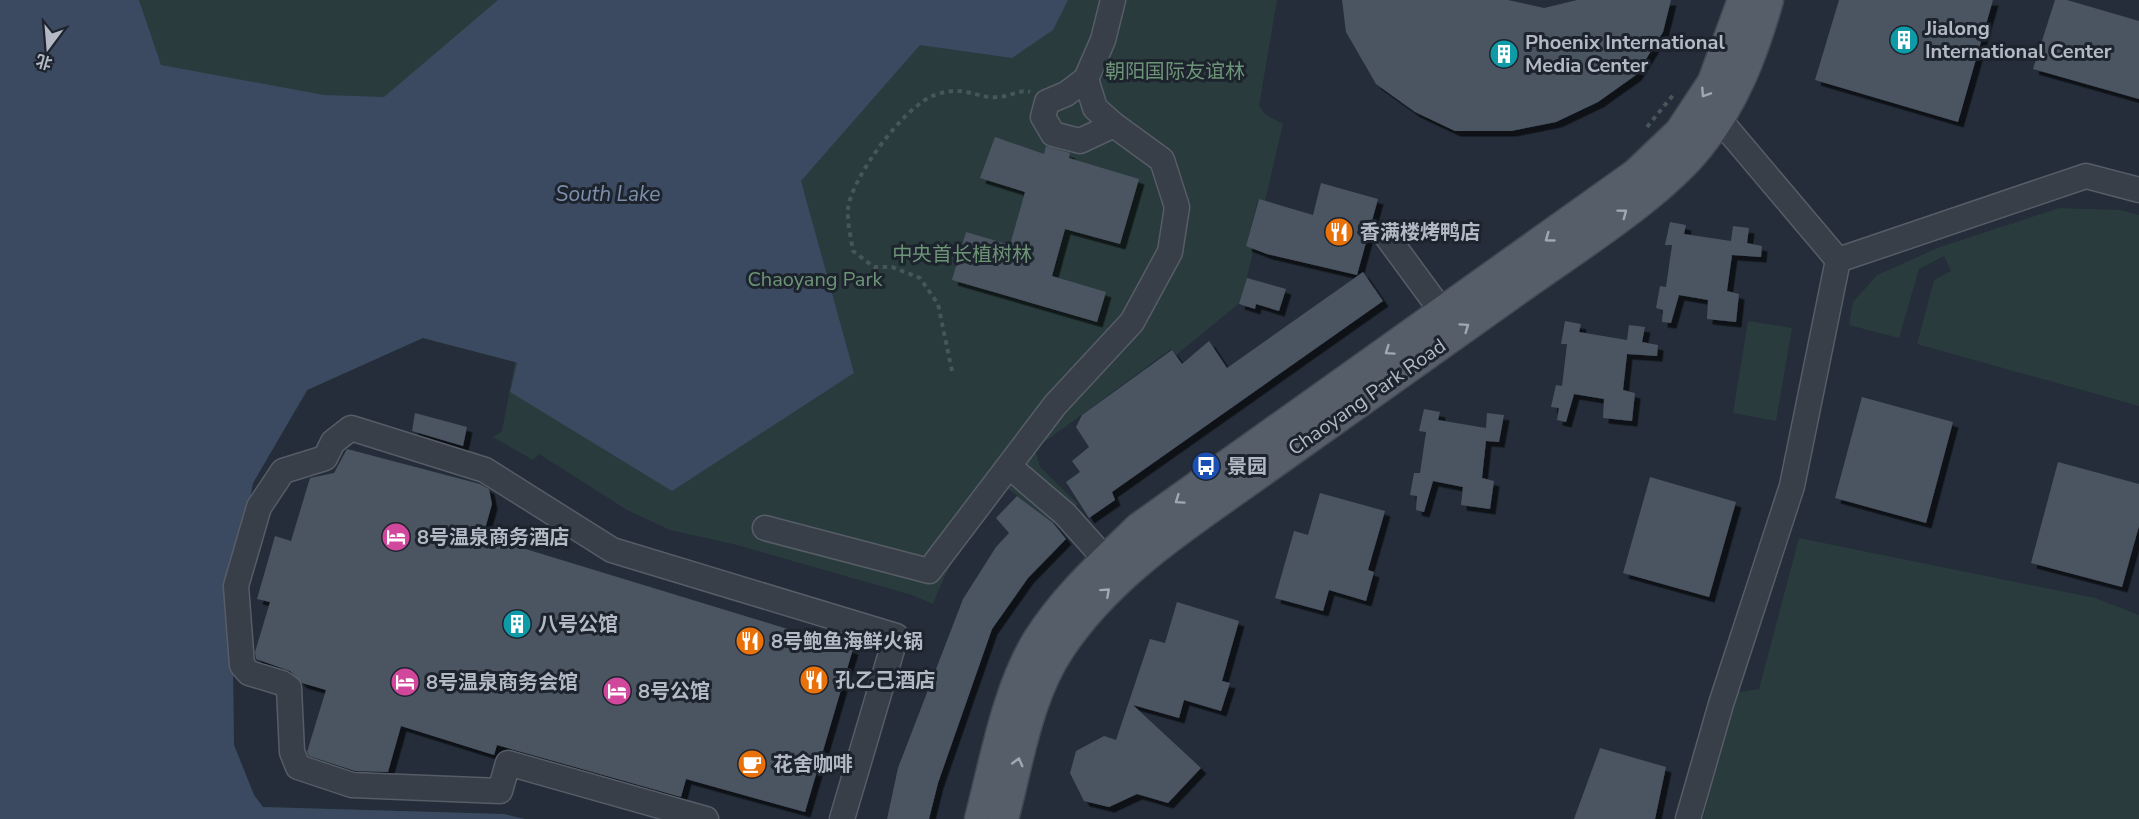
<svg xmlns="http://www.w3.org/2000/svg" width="2139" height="819" font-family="'Nunito Sans','Noto Sans SC',sans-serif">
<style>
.green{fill:#293b3c}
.water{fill:#3b4a60}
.building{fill:#4b5462;filter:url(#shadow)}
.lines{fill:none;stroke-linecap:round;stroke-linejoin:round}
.minor-casing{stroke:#565d67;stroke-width:27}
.major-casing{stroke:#414852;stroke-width:33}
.path{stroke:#465659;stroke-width:4;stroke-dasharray:4.5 4.5;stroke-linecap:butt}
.minor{stroke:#383f49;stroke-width:24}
.major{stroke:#565e69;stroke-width:30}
.oneway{stroke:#a0a8b3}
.labels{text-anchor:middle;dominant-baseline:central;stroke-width:6;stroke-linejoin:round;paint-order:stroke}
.poi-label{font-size:20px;font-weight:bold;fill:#b3bac5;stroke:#1d242e;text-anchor:start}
.park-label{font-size:20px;fill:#6d9477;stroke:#1d242e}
.street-label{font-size:20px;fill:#b3bac5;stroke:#1d242e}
.water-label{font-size:21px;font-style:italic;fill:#7d8faa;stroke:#1d242e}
</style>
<defs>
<filter id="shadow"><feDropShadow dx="5.5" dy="5.5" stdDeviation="0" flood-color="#0009"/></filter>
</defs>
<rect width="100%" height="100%" fill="#242d39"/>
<g class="green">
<path d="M 0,0 L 1277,0 L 1259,106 L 1265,114 L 1283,124 L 1265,201 L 1258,200 L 1246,245 L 1254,248 L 1241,302 L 1176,355 L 1171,349 L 1035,449 L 1040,467 L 1078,504 L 1053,523 L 1006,487 C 975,524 950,559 933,604 L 912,595 L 737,545 L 670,530 L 627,510 L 539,454 L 533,460 L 493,437 L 502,431 L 515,362 L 422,338 L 308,390 L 253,483 L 232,595 L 234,745 L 254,795 L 263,807 L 504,814 L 525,819 L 0,819 Z"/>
<path d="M 2059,208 L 2120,210 L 2139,215 L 2139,406 L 1917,344 L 1934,280 L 1951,271 L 1944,256 L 1919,269 L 1899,338 L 1849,325 L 1853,302 L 1877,275 L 1940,247 Z"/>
<path d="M 1748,321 L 1792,328 L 1776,421 L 1733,413 Z"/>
<path d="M 1799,538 L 2095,598 L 2139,615 L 2139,819 L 1703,819 L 1734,693 L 1759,689 Z"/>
</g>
<path class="water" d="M 0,0 L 139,0 L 161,65 L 324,95 L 384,97 L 498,0 L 1068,0 L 1053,30 L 1012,58 L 920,45 L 801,181 L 854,373 L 672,491 L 510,392 L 517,363 L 515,362 L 423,338 L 307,390 L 253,483 L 232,595 L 234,745 L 254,795 L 263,807 L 504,814 L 525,819 L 0,819 Z"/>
<g class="building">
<path d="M 1342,0 L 1508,0 L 1544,8 L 1577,0 L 1671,0 L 1663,32 L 1636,75 L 1598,102 L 1556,122 L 1511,131 L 1455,131 L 1415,112 L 1376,84 L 1346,32 Z"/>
<path d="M 1839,0 L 1993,0 L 1958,122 L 1815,80 Z"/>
<path d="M 2055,0 L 2067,0 L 2139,21 L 2139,99 L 2033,69 Z"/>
<path d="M 995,137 L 1044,154 L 1046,146 L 1070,153 L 1069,158 L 1139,179 L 1120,244 L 1065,229 L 1052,276 L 1106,292 L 1097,322 L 952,280 L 966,232 L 1010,245 L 1025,192 L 980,178 Z"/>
<path d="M 1321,183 L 1378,199 L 1357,275 L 1267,254 L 1246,246 L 1259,199 L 1313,215 Z"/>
<path d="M 1670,222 L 1686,225 L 1684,234 L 1731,241 L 1733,226 L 1749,228 L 1747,243 L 1762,246 L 1761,257 L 1732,255 L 1727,291 L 1739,294 L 1736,322 L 1707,319 L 1708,300 L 1679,295 L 1671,323 L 1662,322 L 1663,310 L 1656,308 L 1660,286 L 1666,287 L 1672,245 L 1665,245 Z"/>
<path d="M 1363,272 L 1383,301 L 1112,492 L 1115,500 L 1089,518 L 1066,482 L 1080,472 L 1072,461 L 1089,447 L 1076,427 L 1082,415 L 1172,350 L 1182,364 L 1209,341 L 1227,368 Z"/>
<path d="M 1247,278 L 1286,289 L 1279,311 L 1256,304 L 1255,309 L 1239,304 Z"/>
<path d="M 1565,321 L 1581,324 L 1579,332 L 1627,340 L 1629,325 L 1645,327 L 1642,342 L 1658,345 L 1657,356 L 1627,354 L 1623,390 L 1635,393 L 1632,421 L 1603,418 L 1604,399 L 1574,394 L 1566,422 L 1557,420 L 1559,408 L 1551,407 L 1556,385 L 1562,386 L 1567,344 L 1561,344 Z"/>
<path d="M 1862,397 L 1953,422 L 1926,523 L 1835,498 Z"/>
<path d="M 1424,409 L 1440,412 L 1438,420 L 1486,428 L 1487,413 L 1504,415 L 1499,442 L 1486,441 L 1482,478 L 1494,481 L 1490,509 L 1461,505 L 1463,487 L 1433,481 L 1424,512 L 1416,510 L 1417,496 L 1410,495 L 1414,473 L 1420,473 L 1426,432 L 1419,431 Z"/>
<path d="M 415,413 L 467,427 L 463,446 L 412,431 Z"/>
<path d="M 347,449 L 480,484 L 489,489 L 492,504 L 483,536 L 853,649 L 805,812 L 686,779 L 681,797 L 497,745 L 494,755 L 401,726 L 388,772 L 355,771 L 309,756 L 307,752 L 326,690 L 302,683 L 290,671 L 256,659 L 255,652 L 270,602 L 257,599 L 275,536 L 291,541 L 310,478 L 334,473 Z"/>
<path d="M 2058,462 L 2139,484 L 2139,526 L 2122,587 L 2031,563 Z"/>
<path d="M 1650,477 L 1736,502 L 1709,597 L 1623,573 Z"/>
<path d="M 1320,493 L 1385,511 L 1368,570 L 1374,572 L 1366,601 L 1329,590 L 1323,611 L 1275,598 L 1294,531 L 1308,535 Z"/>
<path d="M 1017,496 L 1053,523 L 1066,539 L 1028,578 L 992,629 L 938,783 L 929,819 L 887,819 L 898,768 L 963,599 L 996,547 L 1009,533 L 996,518 Z"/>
<path d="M 1177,602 L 1239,621 L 1222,681 L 1230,683 L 1221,711 L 1184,700 L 1179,718 L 1133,705 L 1201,768 L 1168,803 L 1137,794 L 1109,807 L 1084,801 L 1070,773 L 1076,751 L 1104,736 L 1116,740 L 1150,639 L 1165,643 Z"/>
<path d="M 1600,748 L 1666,767 L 1655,819 L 1574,819 Z"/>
</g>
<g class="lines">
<g class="minor-casing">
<g id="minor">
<path d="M 1086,79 L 1066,94 L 1047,102 L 1043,117 L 1053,134 L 1080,141 L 1114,125"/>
<path d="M 1718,118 L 1838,260 L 2086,176 L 2139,190"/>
<path d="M 1385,234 L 1443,313"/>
<path d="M 1010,467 L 1065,514 L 1106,560"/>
<path d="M 765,528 L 929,571 L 1055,405 L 1132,322 L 1170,252 L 1177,207 L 1162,160 L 1114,125 L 1095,108 L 1086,79 L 1103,40 L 1113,0"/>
<path d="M 706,819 L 508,763 L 500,791 L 352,785 L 298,767 L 292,752 L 289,688 L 282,683 L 249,673 L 242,665 L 236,586 L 259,507 L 283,471 L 325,458 L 333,442 L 351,428 L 485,470 L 612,550 L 896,636 L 842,819"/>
<path d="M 1688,819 L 1721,704 L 1792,486 L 1838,260"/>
</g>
</g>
<g class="major-casing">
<g id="major">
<path d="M 980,819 C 995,762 1007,690 1038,640 C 1065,597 1102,564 1139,528 L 1636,174 L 1680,132 L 1713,82 L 1743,0"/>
<path d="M 1003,819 C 1018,763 1027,697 1060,648 C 1106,579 1174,533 1241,486 C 1337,417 1434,349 1531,280 C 1582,244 1661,194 1699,146 C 1734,103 1753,53 1768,0"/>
</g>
</g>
<g class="path">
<path d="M 1647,127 L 1674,94"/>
<path d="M 952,371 L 938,304 L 920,278 L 892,267 L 874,267 L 853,251 C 851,238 847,222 848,209 C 851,178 905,105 935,95 C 965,84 976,99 998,97 C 1009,97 1019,89 1030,92"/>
</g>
<use href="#minor" class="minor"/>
<use href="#major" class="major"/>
</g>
<defs><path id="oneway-chevron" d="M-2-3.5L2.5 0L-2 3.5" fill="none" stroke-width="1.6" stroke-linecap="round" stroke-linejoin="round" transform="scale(1.5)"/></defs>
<g class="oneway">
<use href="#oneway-chevron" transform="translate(1705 93) rotate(123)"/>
<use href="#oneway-chevron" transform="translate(1623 213) rotate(-37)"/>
<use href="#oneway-chevron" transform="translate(1549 238) rotate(144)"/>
<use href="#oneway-chevron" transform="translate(1465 327) rotate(-35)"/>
<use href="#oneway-chevron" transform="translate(1389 351) rotate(145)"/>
<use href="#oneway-chevron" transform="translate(1179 500) rotate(145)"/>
<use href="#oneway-chevron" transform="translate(1106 592) rotate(-42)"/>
<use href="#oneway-chevron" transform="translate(1018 762) rotate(-75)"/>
</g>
<defs>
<g id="building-disc" transform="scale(1.5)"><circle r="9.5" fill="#0f9aa8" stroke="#1d242e"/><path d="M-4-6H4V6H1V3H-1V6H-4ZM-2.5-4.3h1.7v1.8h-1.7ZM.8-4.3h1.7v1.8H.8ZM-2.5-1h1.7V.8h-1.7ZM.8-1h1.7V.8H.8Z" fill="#fff"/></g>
<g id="restaurant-disc" transform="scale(1.5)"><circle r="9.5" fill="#e8710a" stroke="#1d242e"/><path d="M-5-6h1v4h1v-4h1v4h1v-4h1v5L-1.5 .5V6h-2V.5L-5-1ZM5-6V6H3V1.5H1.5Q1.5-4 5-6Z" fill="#fff"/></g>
<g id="bus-disc" transform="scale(1.5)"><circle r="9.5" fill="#1a4fb4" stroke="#1d242e"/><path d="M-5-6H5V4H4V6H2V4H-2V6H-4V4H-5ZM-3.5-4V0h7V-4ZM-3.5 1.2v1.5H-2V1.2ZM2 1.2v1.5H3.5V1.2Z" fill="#fff"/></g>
<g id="hotel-disc" transform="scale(1.5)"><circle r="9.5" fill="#d1479c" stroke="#1d242e"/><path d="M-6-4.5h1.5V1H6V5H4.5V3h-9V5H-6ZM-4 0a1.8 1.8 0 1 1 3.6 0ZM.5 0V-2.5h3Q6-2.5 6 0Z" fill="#fff"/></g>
<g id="cafe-disc" transform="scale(1.5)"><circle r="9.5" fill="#e8710a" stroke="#1d242e"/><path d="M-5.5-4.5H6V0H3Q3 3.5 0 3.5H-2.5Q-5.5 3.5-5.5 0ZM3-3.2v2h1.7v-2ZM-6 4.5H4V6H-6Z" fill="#fff"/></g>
</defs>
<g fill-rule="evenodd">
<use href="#building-disc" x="1904" y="40"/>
<use href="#building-disc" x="1504" y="54"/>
<use href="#restaurant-disc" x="1339" y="232"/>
<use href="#bus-disc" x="1206" y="466"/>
<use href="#hotel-disc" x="396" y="537"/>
<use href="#building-disc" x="517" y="624"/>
<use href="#restaurant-disc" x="750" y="641"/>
<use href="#restaurant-disc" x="814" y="680"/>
<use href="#hotel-disc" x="405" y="682"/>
<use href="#hotel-disc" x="617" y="691"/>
<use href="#cafe-disc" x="752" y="764"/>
</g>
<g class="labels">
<g class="poi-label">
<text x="1925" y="28">Jialong<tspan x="1925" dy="23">International Center</tspan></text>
<text x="1525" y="42">Phoenix International<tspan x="1525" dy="23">Media Center</tspan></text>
<text x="1360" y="232">香满楼烤鸭店</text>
<text x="1227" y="466">景园</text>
<text x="417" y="537">8号温泉商务酒店</text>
<text x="538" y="624">八号公馆</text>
<text x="771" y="641">8号鲍鱼海鲜火锅</text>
<text x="835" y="680">孔乙己酒店</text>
<text x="426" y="682">8号温泉商务会馆</text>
<text x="638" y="691">8号公馆</text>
<text x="773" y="764">花舍咖啡</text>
</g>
<g class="park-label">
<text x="1175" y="71">朝阳国际友谊林</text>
<text x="962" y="254">中央首长植树林</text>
<text x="815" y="279">Chaoyang Park</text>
</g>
<g class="street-label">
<text transform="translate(1367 397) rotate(-35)">Chaoyang Park Road</text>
</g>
<g class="water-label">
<text x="608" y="194">South Lake</text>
</g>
</g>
<g transform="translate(48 48) rotate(196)" stroke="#1d242e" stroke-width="4.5" paint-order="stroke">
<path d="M0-4.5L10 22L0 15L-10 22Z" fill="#b3bac5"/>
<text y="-9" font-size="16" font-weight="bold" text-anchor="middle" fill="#b3bac5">北</text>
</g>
</svg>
